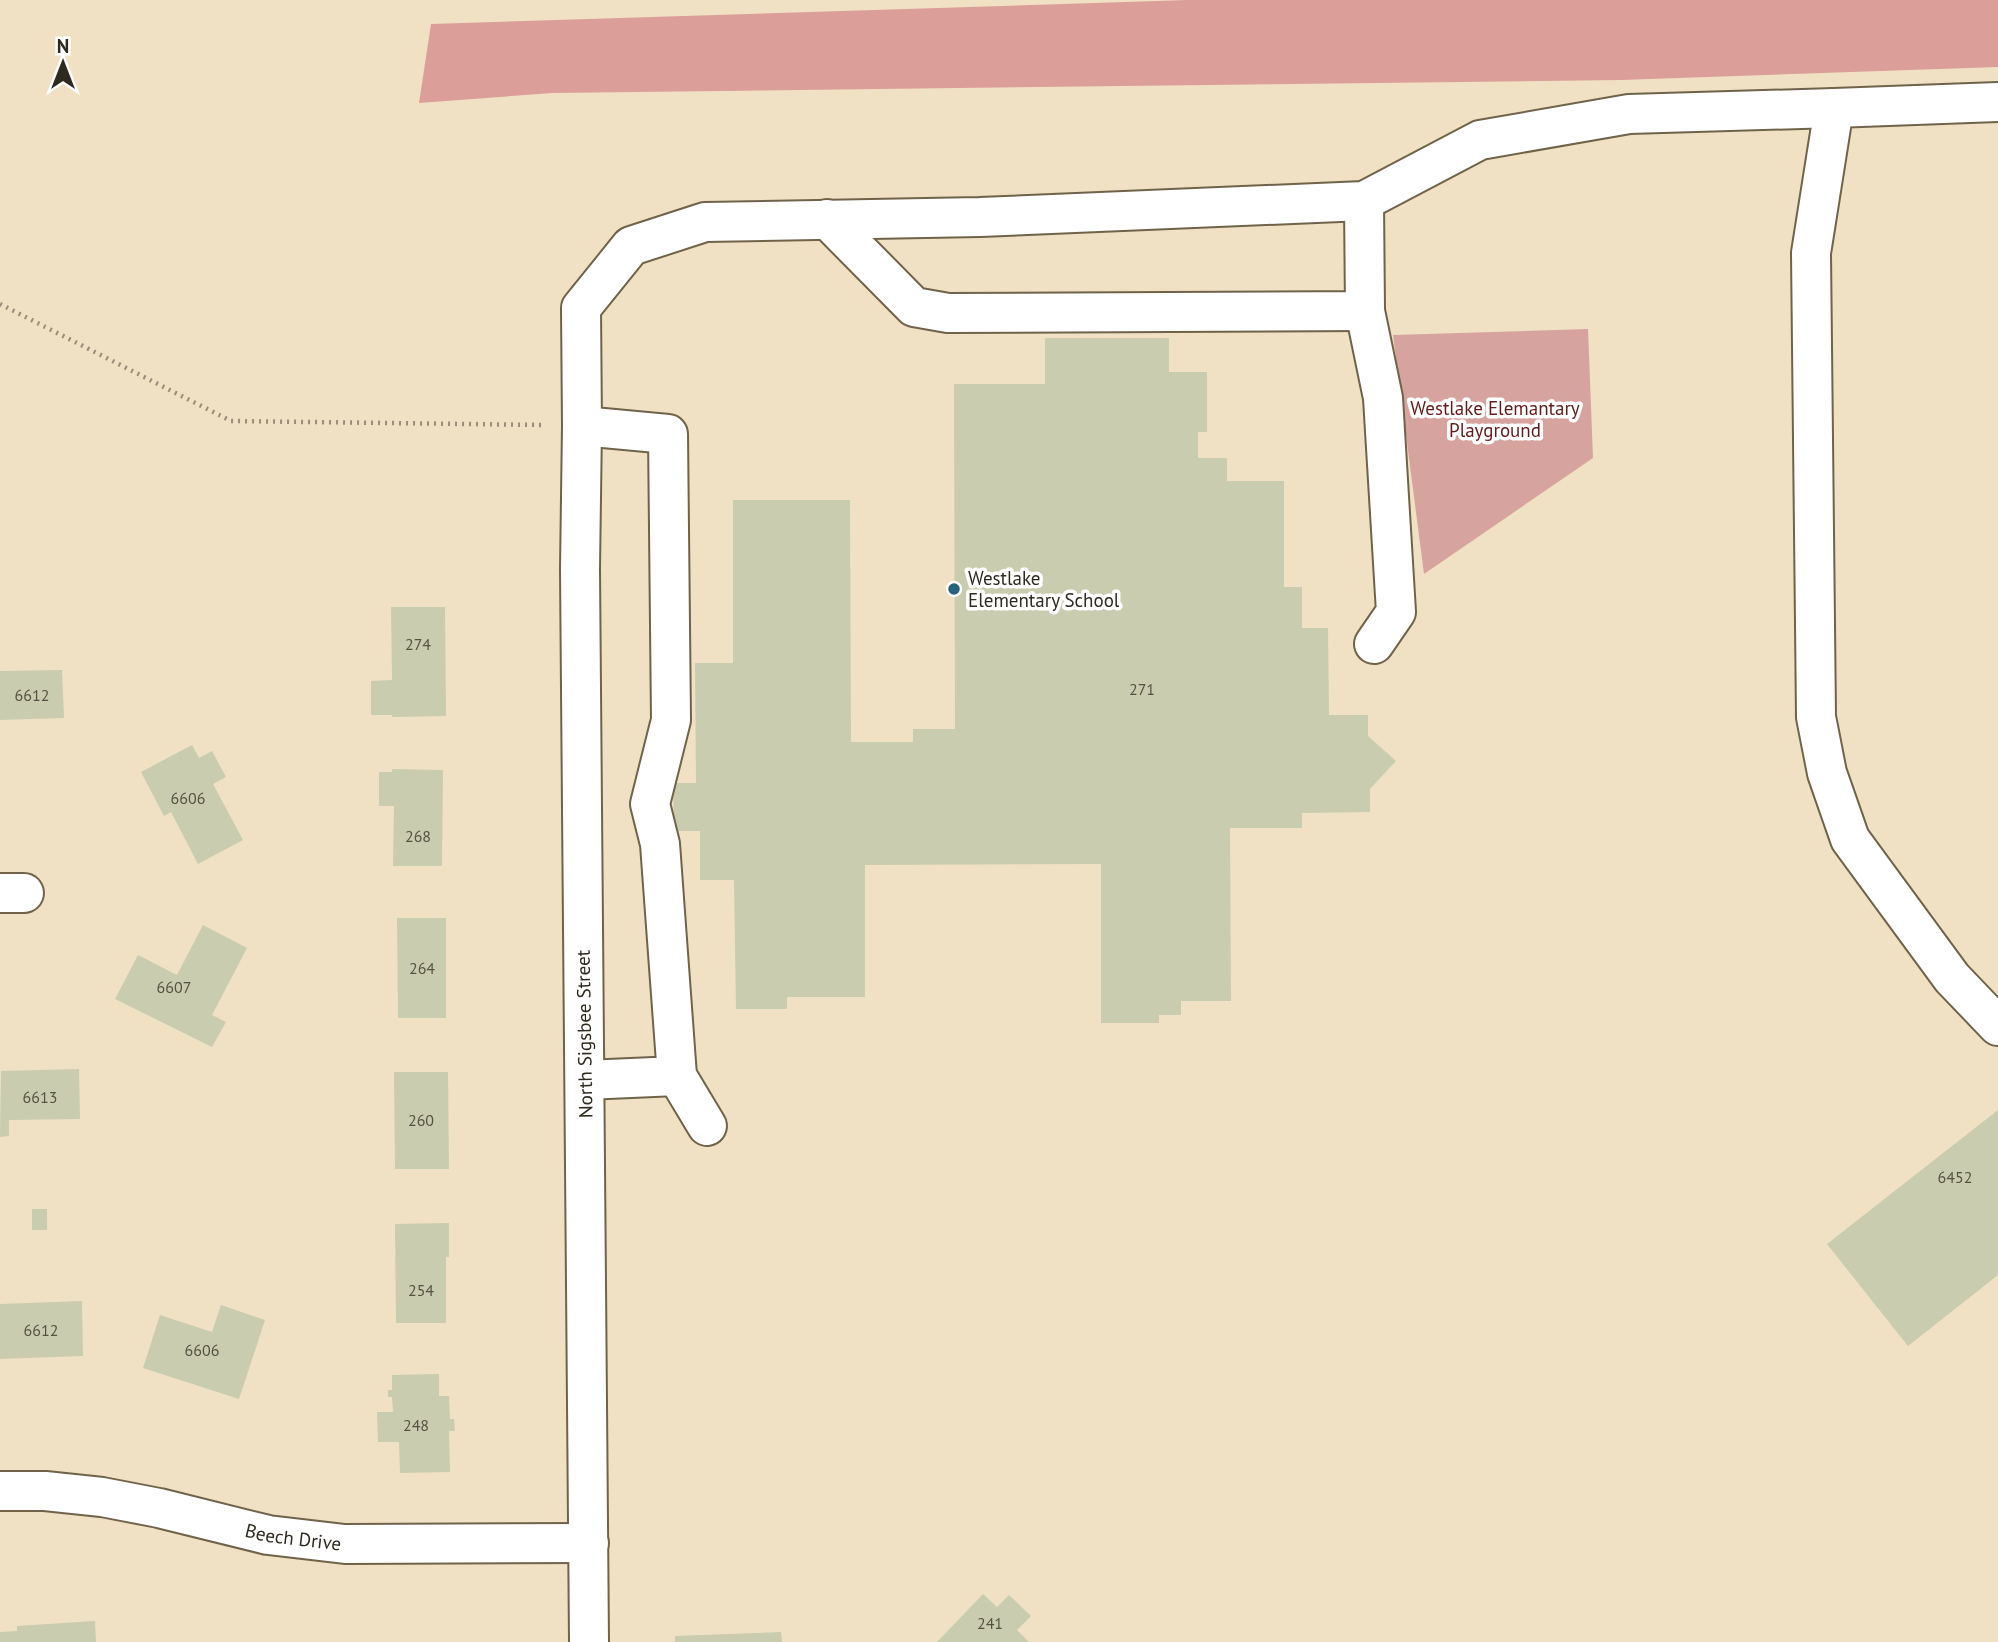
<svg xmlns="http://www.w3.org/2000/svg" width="1998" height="1642" font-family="'PT Sans',sans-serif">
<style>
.green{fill:#d7a39e}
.forest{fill:#dc9e99}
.building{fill:#c9ccae}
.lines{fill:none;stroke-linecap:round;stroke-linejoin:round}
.minor-casing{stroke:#70634a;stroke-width:42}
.path{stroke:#988d79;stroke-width:4.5;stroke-dasharray:2 5;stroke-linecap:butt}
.minor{stroke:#fff;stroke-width:38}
.poi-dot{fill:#28627b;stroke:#fff;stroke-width:2.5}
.labels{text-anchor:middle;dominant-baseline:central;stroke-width:7;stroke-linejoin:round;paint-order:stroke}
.number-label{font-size:16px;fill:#565243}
.park-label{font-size:19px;fill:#631a1a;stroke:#fff}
.poi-label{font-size:19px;fill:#2f2a1f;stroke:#fff;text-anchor:start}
.street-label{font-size:19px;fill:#2f2a1f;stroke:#fff}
</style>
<rect width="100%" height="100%" fill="#f0e1c4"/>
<path class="green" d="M 1588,329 L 1593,458 L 1424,574 L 1393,335 Z"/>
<path class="forest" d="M 1188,0 L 1998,0 L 1998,67 L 1621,80 L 552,93 L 419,103 L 431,24 Z"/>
<g class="building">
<path d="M 1045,338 L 1169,338 L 1169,372 L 1207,372 L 1207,432 L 1198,432 L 1198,458 L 1227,458 L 1227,481 L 1284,481 L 1284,587 L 1302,587 L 1302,628 L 1328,628 L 1329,715 L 1368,715 L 1368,736 L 1396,761 L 1370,789 L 1370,812 L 1302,813 L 1302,828 L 1230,828 L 1231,1001 L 1181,1001 L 1181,1015 L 1159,1015 L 1159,1023 L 1101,1023 L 1101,864 L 865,865 L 865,997 L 787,997 L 787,1009 L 736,1009 L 734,880 L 700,880 L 700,831 L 674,831 L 673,783 L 696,783 L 695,663 L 733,663 L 733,500 L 850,500 L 851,742 L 913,742 L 913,729 L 955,729 L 954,384 L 1045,384 Z"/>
<path d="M 391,607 L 445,607 L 446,716 L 392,717 L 392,715 L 371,715 L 371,681 L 392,680 Z"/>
<path d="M 62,670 L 64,718 L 0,720 L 0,671 Z"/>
<path d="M 192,745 L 199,758 L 212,751 L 226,777 L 213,784 L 243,840 L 198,864 L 171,812 L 164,816 L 141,772 Z"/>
<path d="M 392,769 L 443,770 L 442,866 L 393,866 L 394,806 L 379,806 L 379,772 L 392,772 Z"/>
<path d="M 397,918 L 446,918 L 446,1018 L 398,1018 Z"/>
<path d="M 203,925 L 247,948 L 212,1015 L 226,1022 L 212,1047 L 115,999 L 138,955 L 177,975 Z"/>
<path d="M 79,1069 L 80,1119 L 9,1120 L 9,1136 L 0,1137 L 1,1071 Z"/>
<path d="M 394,1072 L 448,1072 L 449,1169 L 395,1169 Z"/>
<path d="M 1998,1110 L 1998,1275 L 1908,1346 L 1827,1244 Z"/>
<rect x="32" y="1209" width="15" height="21"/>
<path d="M 449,1223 L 449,1257 L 446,1257 L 446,1323 L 396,1323 L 395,1224 Z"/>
<path d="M 82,1301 L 83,1356 L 0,1359 L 0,1304 Z"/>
<path d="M 221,1305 L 265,1320 L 239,1399 L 143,1368 L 160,1315 L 212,1332 Z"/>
<path d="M 439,1374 L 439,1396 L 449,1396 L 450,1419 L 454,1419 L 455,1431 L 449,1431 L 450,1472 L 400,1473 L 399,1442 L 378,1442 L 377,1412 L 393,1412 L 392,1397 L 388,1397 L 388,1390 L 392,1390 L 392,1375 Z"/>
<path d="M 983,1594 L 997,1607 L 1009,1595 L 1031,1616 L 1017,1630 L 1029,1642 L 937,1642 Z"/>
<path d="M 95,1621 L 96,1642 L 0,1642 L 0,1632 L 17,1631 L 17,1626 Z"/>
<path d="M 781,1632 L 782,1642 L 675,1642 L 675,1636 Z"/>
</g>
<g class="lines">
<g class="minor-casing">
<g id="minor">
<path d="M 1998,102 L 1834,108 L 1811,253 L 1816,717 L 1827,773 L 1850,839 L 1952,978 L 1998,1026"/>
<path d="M 827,219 L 914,307 L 948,313 L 1365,311 L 1364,201"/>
<path d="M 1365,311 L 1383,398 L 1396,612 L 1374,644"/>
<path d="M 582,426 L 668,434 L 671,720 L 650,804 L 660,844 L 677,1076 L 585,1080"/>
<path d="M 0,893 L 24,893"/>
<path d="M 677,1076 L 707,1126"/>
<path id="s1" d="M 0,1491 L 45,1491 L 102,1497 L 159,1508 L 268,1535 L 345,1544 L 589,1543"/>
<path d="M 589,1642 L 580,569 L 582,426 L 581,308 L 631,246 L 705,222 L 980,217 L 1364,201 L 1480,140 L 1629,114 L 1834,108"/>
</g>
</g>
<path class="path" d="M 0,304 L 231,421 L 545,425"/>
<use href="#minor" class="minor"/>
</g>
<circle class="poi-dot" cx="954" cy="589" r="7"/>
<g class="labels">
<g class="number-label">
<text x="418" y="644">274</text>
<text x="1142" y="689">271</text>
<text x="32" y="695">6612</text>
<text x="188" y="798">6606</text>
<text x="418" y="836">268</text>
<text x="422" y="968">264</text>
<text x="174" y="987">6607</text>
<text x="40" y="1097">6613</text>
<text x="421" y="1120">260</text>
<text x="1955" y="1177">6452</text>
<text x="421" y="1290">254</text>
<text x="41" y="1330">6612</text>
<text x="202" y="1350">6606</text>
<text x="416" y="1425">248</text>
<text x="990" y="1623">241</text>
</g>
<g class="park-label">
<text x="1495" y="408">Westlake Elemantary<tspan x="1495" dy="22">Playground</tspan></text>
</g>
<g class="poi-label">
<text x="968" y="578">Westlake<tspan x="968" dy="22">Elementary School</tspan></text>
</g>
<g class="street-label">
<text transform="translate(584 1034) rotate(-91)">North Sigsbee Street</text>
<text stroke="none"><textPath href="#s1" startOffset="298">Beech Drive</textPath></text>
</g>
</g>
<g transform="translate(63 63)" stroke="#ffffff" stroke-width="5" paint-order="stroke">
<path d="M0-5L12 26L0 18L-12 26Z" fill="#2f2a1f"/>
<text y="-10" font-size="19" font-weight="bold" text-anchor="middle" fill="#2f2a1f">N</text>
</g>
</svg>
